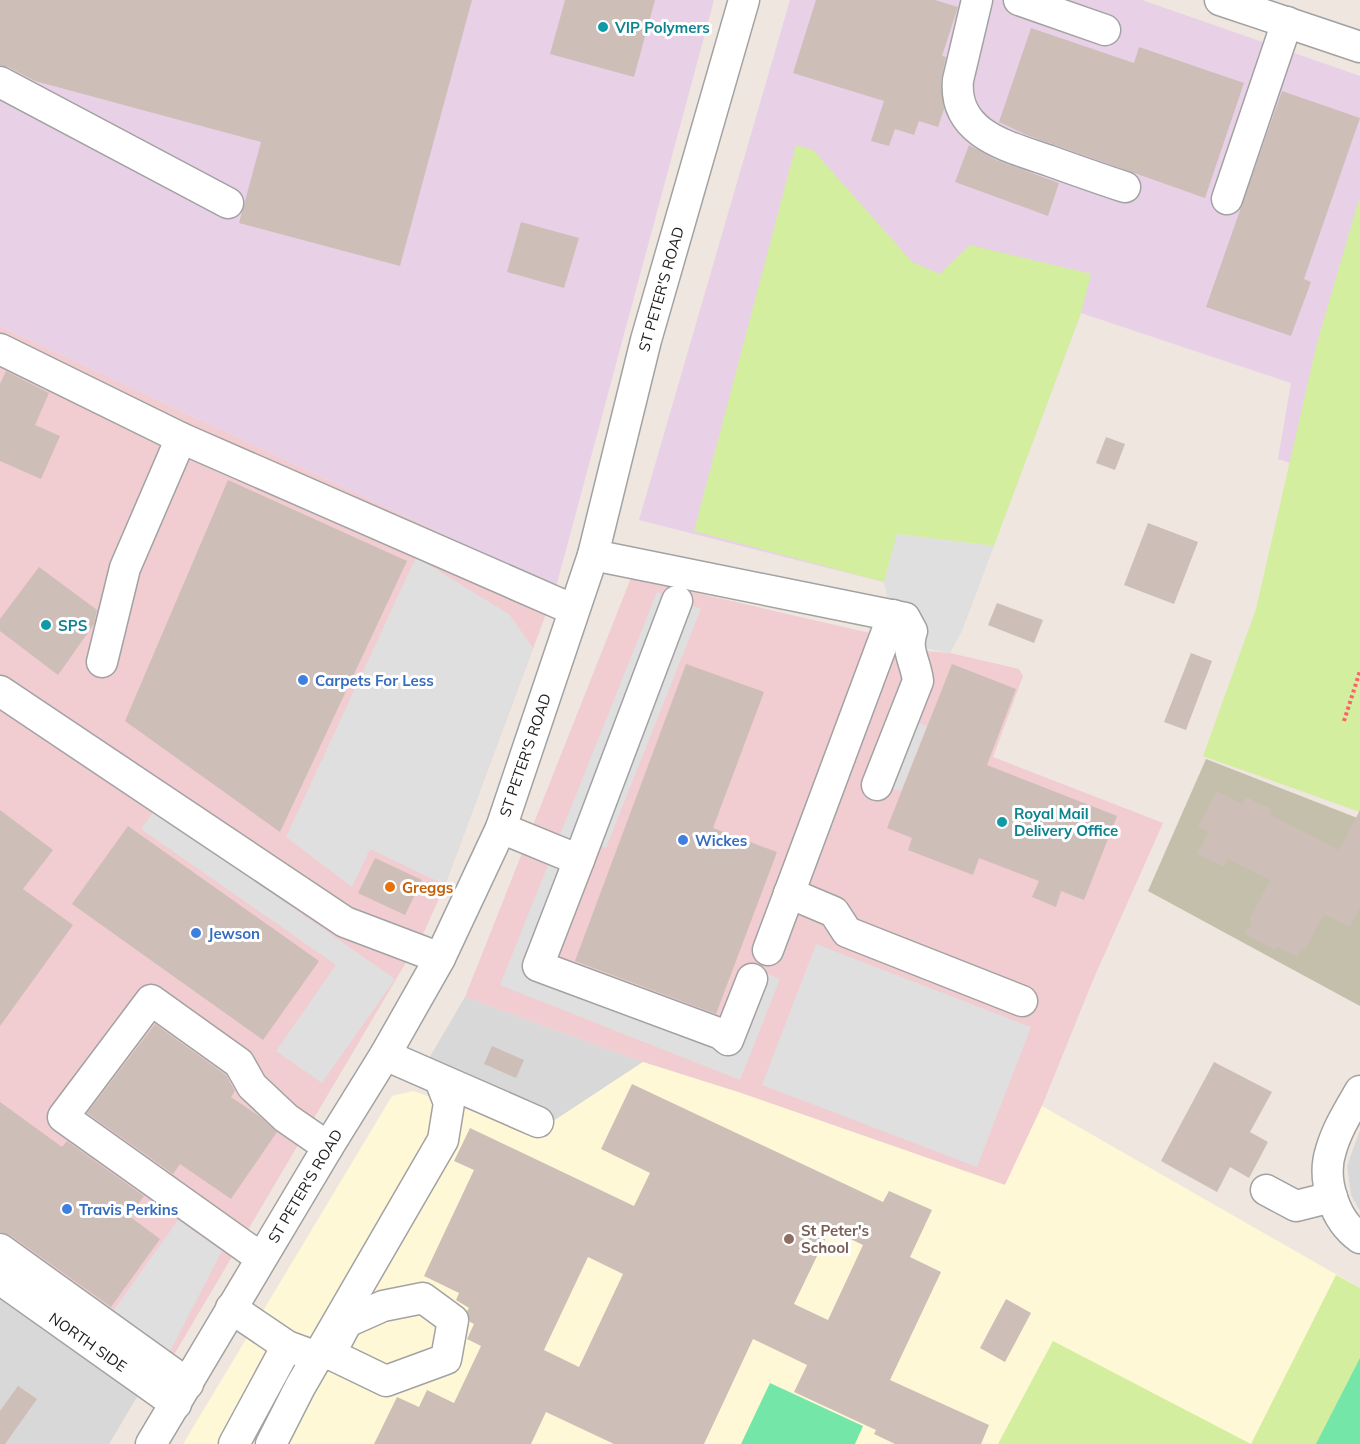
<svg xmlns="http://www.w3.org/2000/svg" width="1360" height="1444" font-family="Mulish,sans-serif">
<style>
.residential{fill:#d9d8d8}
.commercial{fill:#f1ccd0}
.industrial{fill:#e8d0e7}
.education{fill:#fff8d7}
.construction{fill:#c3bfaa}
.grass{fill:#d3ee9f}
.pitch{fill:#74e6a7}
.parking{fill:#dfdfdf}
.building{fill:#cebeb8;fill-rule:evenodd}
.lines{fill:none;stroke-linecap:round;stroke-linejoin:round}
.minor-casing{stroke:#a2a2a2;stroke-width:33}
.path{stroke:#ff5f69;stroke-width:4;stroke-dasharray:3 3;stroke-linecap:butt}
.minor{stroke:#fff;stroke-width:30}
.culture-dot{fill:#0f9aa8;stroke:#fff;stroke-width:2}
.shop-dot{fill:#3f7fe0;stroke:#fff;stroke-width:2}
.food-dot{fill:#e8710a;stroke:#fff;stroke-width:2}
.education-dot{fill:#8d6e63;stroke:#fff;stroke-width:2}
.labels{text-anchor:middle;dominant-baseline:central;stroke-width:6;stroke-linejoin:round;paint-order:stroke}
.culture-label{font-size:15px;font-weight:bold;fill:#0d838f;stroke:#fff;text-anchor:start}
.street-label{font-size:15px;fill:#1b1b1b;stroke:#fff}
.shop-label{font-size:15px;font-weight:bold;fill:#366cbe;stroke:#fff;text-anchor:start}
.food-label{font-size:15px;font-weight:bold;fill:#c56008;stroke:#fff;text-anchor:start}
.education-label{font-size:15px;font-weight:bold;fill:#785e54;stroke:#fff;text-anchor:start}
</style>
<rect width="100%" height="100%" fill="#eee6df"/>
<g class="residential">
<path d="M 465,997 L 643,1062 L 555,1120 L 428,1060 Z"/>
<path d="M 1360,1130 L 1360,1211 L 1351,1195 L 1347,1166 Z"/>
<path d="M 0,1266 L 143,1387 L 109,1444 L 0,1444 Z"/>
</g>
<g class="commercial">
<path d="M 0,326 L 556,587 L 445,885 L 424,932 L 162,1375 L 0,1258 Z"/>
<path d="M 631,578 L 870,633 L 893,655 L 910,654 L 911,645 L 926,648 L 926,651 L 950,653 L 1019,669 L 1023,676 L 993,757 L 1163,823 L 1093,980 L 1042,1106 L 1005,1185 L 741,1093 L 643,1062 L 465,997 Z"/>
</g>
<g class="industrial">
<path d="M 0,0 L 714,0 L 556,587 L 0,326 Z"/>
<path d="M 790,0 L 1142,0 L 1360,76 L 1360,203 L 1290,463 L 1278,459 L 1291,383 L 1081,313 L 1003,521 L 908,496 L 884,582 L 639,520 Z"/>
</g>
<path class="education" d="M 643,1062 L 741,1093 L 1005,1185 L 1042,1106 L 1360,1288 L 1360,1444 L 183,1444 L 392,1096 L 413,1091 L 547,1137 L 555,1120 Z"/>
<path class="construction" d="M 1206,759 L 1360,819 L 1360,1006 L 1148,891 Z"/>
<g class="grass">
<path d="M 796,145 L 813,150 L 912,262 L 940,274 L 970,245 L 1091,274 L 1081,313 L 994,546 L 897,534 L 884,582 L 694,531 Z"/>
<path d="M 1360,196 L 1360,812 L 1203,756 L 1256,609 L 1317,343 Z"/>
<path d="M 1336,1275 L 1360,1288 L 1360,1444 L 998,1444 L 1053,1341 L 1251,1444 Z"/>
</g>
<g class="pitch">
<path d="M 1360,1358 L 1360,1444 L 1316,1444 Z"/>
<path d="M 770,1383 L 863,1426 L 855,1444 L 741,1444 Z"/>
</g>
<g class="parking">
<path d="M 897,534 L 994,546 L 962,631 L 950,653 L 911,645 L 889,605 L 884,582 Z"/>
<path d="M 416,557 L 509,614 L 533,648 L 445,885 L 370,849 L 352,887 L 286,837 Z"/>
<path d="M 657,592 L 701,609 L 606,848 L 593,842 L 545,964 L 720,1034 L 748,966 L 780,979 L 740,1080 L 500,985 Z"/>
<path d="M 904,717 L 927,726 L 901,791 L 877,785 Z"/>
<path d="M 154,811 L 395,979 L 322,1083 L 276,1051 L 336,965 L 141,829 Z"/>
<path d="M 816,944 L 1031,1027 L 977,1167 L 762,1085 Z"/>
<path d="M 178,1220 L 222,1251 L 161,1369 L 101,1328 Z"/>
</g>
<g class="building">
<path d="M 0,0 L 472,0 L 400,266 L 239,223 L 261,142 L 35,81 L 8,67 L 0,65 Z"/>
<path d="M 565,0 L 655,0 L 634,77 L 550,54 Z"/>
<path d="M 816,0 L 935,0 L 958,7 L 942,56 L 946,57 L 941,80 L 944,109 L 938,127 L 919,121 L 914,135 L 895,129 L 889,146 L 871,141 L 884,101 L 793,73 Z"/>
<path d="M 1031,28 L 1134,63 L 1139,47 L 1244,83 L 1205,198 L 1024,134 L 999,122 Z"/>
<path d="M 1282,91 L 1360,118 L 1304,279 L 1311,282 L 1291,336 L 1206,307 Z"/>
<path d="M 969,145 L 996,160 L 1059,183 L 1048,216 L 955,182 Z"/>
<path d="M 521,222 L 579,238 L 564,288 L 507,272 Z"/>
<path d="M 6,371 L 49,393 L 35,425 L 60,436 L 41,479 L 0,461 L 0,384 Z"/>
<path d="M 1106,437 L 1125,444 L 1115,470 L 1096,463 Z"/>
<path d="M 228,480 L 407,561 L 280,832 L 125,721 Z"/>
<path d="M 1148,523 L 1198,542 L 1174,604 L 1124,585 Z"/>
<path d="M 39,567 L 97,610 L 94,624 L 58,675 L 0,631 L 0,619 Z"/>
<path d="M 997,603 L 1043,620 L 1034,643 L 988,625 Z"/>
<path d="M 1191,653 L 1212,661 L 1186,730 L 1164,722 Z"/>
<path d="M 686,664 L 764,692 L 713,828 L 777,852 L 716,1014 L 575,961 Z"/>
<path d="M 952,664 L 1016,689 L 987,765 L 1117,816 L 1084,900 L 1061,891 L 1056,907 L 1032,897 L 1039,881 L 979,858 L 973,875 L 908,850 L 912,838 L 887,828 Z"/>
<path d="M 1217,791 L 1242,804 L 1246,797 L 1271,809 L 1269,814 L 1339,850 L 1360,810 L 1360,908 L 1350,927 L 1324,914 L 1305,950 L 1302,948 L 1297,957 L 1277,947 L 1275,950 L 1245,934 L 1252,922 L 1249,920 L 1270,880 L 1228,859 L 1224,867 L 1197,854 L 1209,832 L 1198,827 Z"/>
<path d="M 0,810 L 53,850 L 23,889 L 73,925 L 0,1026 Z"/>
<path d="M 128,826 L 319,961 L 263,1040 L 72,904 Z"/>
<path d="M 375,858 L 422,880 L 405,915 L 358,893 Z"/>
<path d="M 155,1024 L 226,1075 L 235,1091 L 231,1097 L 259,1116 L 277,1132 L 231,1199 L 180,1164 L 173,1174 L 87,1113 Z"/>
<path d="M 492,1046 L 524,1060 L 516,1078 L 484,1064 Z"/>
<path d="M 1214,1062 L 1272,1092 L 1250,1132 L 1268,1142 L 1249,1178 L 1230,1167 L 1217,1192 L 1161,1161 Z"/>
<path d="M 632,1084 L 883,1202 L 889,1191 L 932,1210 L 910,1257 L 941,1272 L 890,1380 L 989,1425 L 981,1444 L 895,1444 L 874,1434 L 876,1430 L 794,1392 L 807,1365 L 753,1339 L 704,1444 L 614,1444 L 546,1412 L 531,1444 L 374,1444 L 397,1397 L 419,1407 L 427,1390 L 454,1403 L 481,1346 L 467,1339 L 474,1324 L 470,1322 L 467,1311 L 469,1308 L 456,1300 L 459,1293 L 424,1276 L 474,1170 L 454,1161 L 470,1128 L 634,1206 L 650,1173 L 601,1149 ZM 830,1229 L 863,1245 L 828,1320 L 794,1304 ZM 588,1257 L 623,1274 L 579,1367 L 544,1350 Z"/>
<path d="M 0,1102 L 62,1147 L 67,1141 L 144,1196 L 129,1216 L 160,1239 L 111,1307 L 10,1235 L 0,1232 Z"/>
<path d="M 1006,1299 L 1031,1313 L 1005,1362 L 980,1348 Z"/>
<path d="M 18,1386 L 37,1399 L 5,1444 L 0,1444 L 0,1411 Z"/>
</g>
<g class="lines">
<g class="minor-casing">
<g id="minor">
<path d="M 977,0 L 958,80 C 953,135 1010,147 1050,161 C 1075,170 1100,179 1125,187"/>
<path d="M 1019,0 L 1105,30"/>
<path d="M 1220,0 L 1360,47"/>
<path d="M 0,82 L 228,203"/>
<path d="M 1227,199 L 1287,22"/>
<path d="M 0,349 L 181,438 L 574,610"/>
<path d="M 593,555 L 905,618 L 912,631 C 905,650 916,662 918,681 L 877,785"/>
<path d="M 102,662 L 125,568 L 181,438"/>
<path d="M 0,691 L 345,922 L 440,958"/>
<path d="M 501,828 L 579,860 L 677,601"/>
<path d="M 579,860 L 538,966 L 721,1034 L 728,1040 L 752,979"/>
<path d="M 789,893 L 834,912 L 847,932 L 1022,1001"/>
<path d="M 768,950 L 893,615"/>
<path d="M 385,1055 L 538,1122"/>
<path d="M 1360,1091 C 1349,1110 1337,1129 1331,1150 C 1321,1180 1335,1221 1360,1238"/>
<path d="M 1266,1190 L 1296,1206 L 1332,1197"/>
<path d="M 0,1249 L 188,1384"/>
<path d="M 261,1258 L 63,1117 L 151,1000 L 239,1063 L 252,1086 L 286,1118 L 328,1147"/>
<path d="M 0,1279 L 176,1404"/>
<path d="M 231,1308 L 287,1346 L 317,1357 L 330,1354 L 347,1322 L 383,1306 L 423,1298 L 453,1320 L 446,1359 L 386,1381 L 330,1354"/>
<path d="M 151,1444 L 328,1147 L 385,1055 L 440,958 L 501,828 L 593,555 L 646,340 L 744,0"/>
<path d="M 234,1444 L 287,1346"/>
<path d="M 271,1444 L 300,1387 L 443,1140 L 449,1103 L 440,1080"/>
</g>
</g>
<path class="path" d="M 1344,721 L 1360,671"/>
<use href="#minor" class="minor"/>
</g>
<g class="culture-dot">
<circle cx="603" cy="27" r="6"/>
<circle cx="46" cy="625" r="6"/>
<circle cx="1002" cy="822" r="6"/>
</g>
<g class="shop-dot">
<circle cx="303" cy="680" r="6"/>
<circle cx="683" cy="840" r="6"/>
<circle cx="196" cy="933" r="6"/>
<circle cx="67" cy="1209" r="6"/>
</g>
<circle class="food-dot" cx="390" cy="887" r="6"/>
<circle class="education-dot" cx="789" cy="1239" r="6"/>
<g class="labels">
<g class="culture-label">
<text x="615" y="27">VIP Polymers</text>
<text x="58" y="625">SPS</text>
<text x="1014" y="813">Royal Mail<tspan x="1014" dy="17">Delivery Office</tspan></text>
</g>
<g class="street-label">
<text transform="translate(661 289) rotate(-74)">ST PETER'S ROAD</text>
<text transform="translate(525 755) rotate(-71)">ST PETER'S ROAD</text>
<text transform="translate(305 1186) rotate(-59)">ST PETER'S ROAD</text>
<text transform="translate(88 1342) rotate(35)">NORTH SIDE</text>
</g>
<g class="shop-label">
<text x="315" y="680">Carpets For Less</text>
<text x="695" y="840">Wickes</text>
<text x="208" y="933">Jewson</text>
<text x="79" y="1209">Travis Perkins</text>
</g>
<g class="food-label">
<text x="402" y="887">Greggs</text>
</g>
<g class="education-label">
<text x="801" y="1230">St Peter's<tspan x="801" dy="17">School</tspan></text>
</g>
</g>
</svg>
